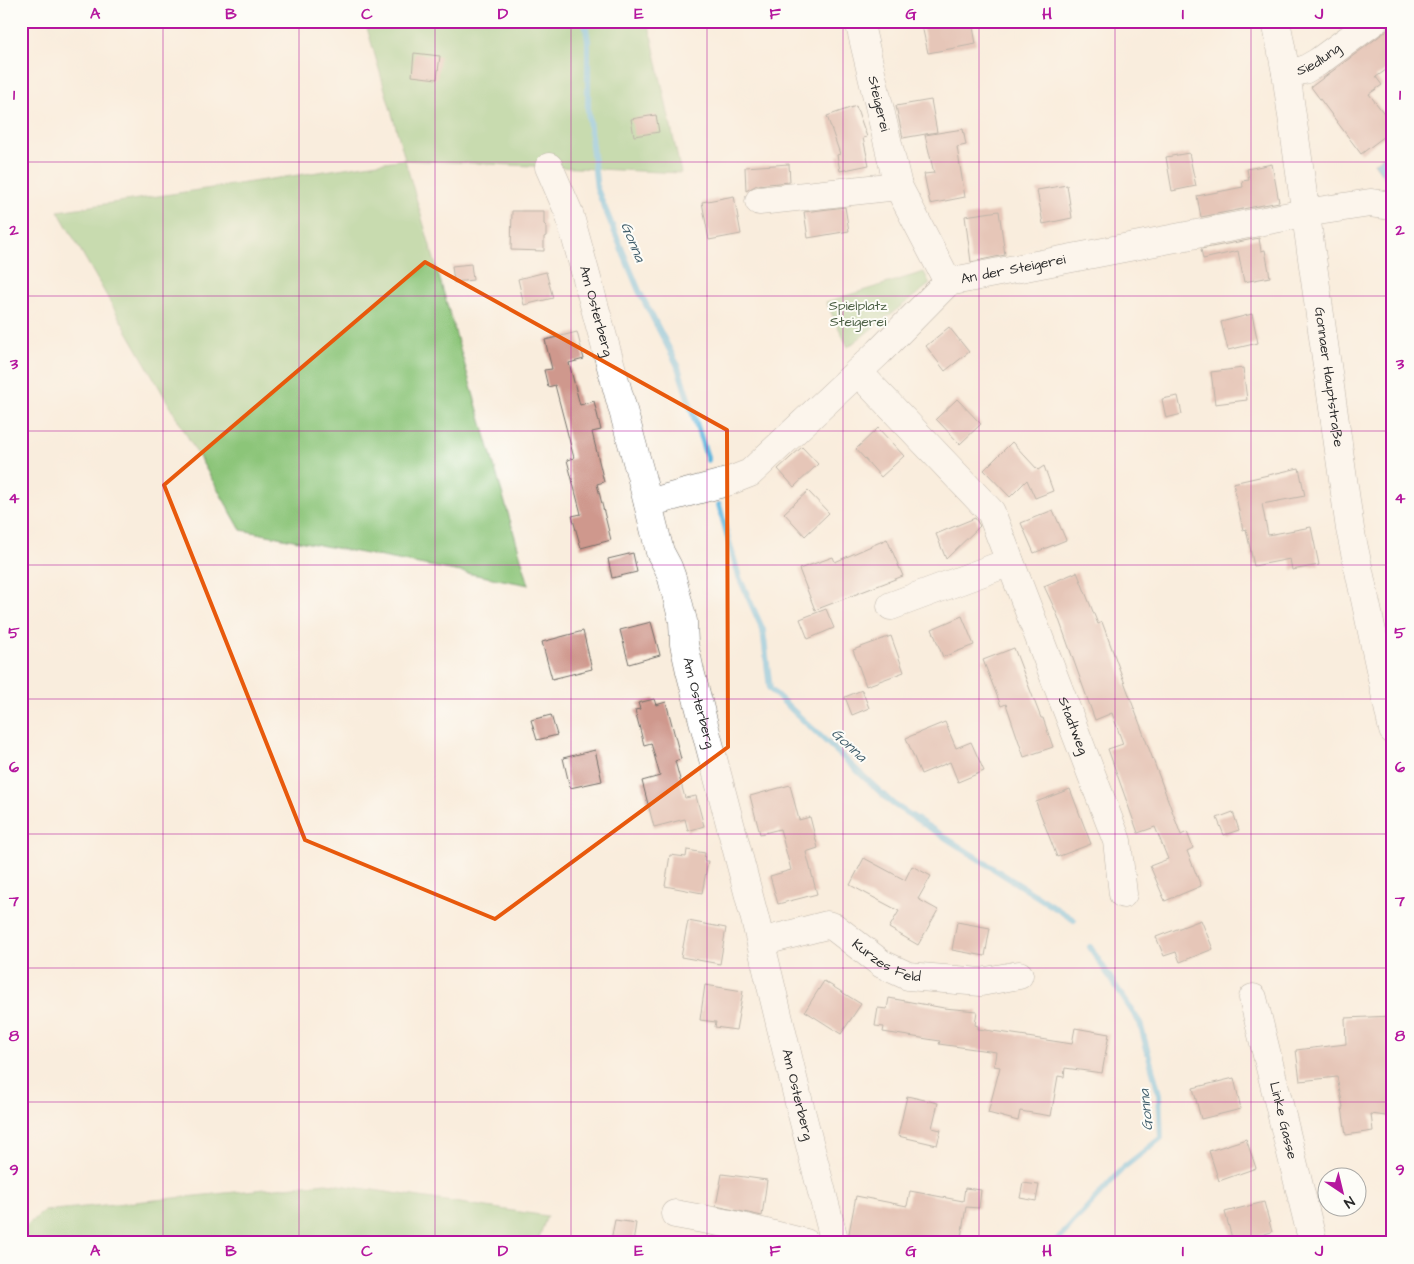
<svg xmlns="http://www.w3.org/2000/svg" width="1414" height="1264" font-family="'Architects Daughter',sans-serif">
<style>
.green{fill:#8cc579;stroke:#5c7852}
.water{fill:#62b8df;stroke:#467285}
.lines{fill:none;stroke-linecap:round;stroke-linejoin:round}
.stream{stroke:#62b8df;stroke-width:6}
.building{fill:#cf988d}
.minor-casing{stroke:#736f69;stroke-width:29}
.major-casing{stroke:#736f69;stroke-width:29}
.minor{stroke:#fff;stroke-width:28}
.major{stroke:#fff;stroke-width:28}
.marked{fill:none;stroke:#e8590c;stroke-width:4;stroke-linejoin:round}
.grid{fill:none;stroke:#b5179e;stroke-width:1;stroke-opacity:0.55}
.labels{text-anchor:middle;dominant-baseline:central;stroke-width:4;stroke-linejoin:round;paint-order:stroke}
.street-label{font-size:14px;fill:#2b2b2b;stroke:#fdfcf7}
.park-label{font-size:14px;fill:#4d6146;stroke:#fdfcf7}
.water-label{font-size:15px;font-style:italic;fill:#3e5c6a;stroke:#fdfcf7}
.neatline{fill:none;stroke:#b5179e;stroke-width:2}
.grid-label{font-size:16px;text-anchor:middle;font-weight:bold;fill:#b5179e}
</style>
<rect width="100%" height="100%" fill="#fdfcf7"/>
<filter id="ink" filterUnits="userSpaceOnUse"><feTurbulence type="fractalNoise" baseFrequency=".02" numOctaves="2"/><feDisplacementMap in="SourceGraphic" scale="10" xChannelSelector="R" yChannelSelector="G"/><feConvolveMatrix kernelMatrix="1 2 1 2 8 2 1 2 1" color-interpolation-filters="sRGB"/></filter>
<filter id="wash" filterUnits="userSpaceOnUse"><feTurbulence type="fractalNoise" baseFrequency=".0096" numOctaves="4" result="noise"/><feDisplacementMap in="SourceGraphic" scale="20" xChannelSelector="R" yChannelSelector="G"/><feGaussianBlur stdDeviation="1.12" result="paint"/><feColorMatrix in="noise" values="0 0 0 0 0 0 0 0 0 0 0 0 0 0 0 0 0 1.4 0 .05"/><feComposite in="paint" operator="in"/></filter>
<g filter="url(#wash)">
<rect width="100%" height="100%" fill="#f9eddd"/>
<g class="green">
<path d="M 365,21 L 648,21 L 681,173 L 405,160 L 529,585 L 241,530 L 58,211 L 405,159 Z"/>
<path d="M 924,272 L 930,284 L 848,347 L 826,302 Z"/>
<path d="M 326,1183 L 547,1216 L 537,1243 L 21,1243 L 21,1230 L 44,1211 Z"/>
</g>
<path class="water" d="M 1393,149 L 1393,186 L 1391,187 L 1374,163 Z"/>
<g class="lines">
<g class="stream">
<path d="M 585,21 L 588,41 L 588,111 L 597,189 L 639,291 L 677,364 L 708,460"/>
<path d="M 719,505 L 739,577 L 763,630 L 770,689 L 893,804 L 1074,920"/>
<path d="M 1055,1243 L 1123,1168 L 1161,1138 L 1159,1094 L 1140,1023 L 1090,947"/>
</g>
</g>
<g id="blocks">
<g class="building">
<path d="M 921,21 L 972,21 L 976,44 L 928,53 Z"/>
<path d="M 1393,26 L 1393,65 L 1376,77 L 1382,85 L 1369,94 L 1393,125 L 1393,130 L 1361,154 L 1311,87 Z"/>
<path d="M 414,53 L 440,56 L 437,79 L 412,76 Z"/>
<path d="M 931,100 L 937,132 L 903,138 L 896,106 Z"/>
<path d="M 856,106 L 867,137 L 863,138 L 869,165 L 840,171 L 837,155 L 840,154 L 827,116 Z"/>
<path d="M 656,115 L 659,132 L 634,136 L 631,119 Z"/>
<path d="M 963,129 L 966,145 L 957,147 L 965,197 L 930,204 L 924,174 L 934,173 L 925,135 Z"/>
<path d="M 1189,153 L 1196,186 L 1172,191 L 1166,157 Z"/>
<path d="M 789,164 L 790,182 L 757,185 L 746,191 L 745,167 Z"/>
<path d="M 1272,164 L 1279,202 L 1201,217 L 1197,196 L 1243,187 L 1242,181 L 1249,180 L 1247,169 Z"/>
<path d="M 1067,185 L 1072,218 L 1043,224 L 1037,190 Z"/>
<path d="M 734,196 L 741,234 L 709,240 L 702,202 Z"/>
<path d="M 845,207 L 849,231 L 808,238 L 804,212 Z"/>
<path d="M 512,211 L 544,211 L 544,224 L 546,226 L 546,236 L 544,237 L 544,251 L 511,250 Z"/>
<path d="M 999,211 L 1005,255 L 971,262 L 965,216 Z"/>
<path d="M 1259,238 L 1261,251 L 1265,250 L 1270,277 L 1244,282 L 1238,251 L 1203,259 L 1201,249 Z"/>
<path d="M 471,264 L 473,280 L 454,282 L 452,266 Z"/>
<path d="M 546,272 L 553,298 L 524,305 L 518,279 Z"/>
<path d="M 1252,314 L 1258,343 L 1228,350 L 1221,322 Z"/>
<path d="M 949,327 L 969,352 L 945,371 L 926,346 Z"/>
<path d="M 577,332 L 584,359 L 569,363 L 580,405 L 594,401 L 601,430 L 592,432 L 604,482 L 597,484 L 611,540 L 581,548 L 572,516 L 581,514 L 567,460 L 574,458 L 555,385 L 548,387 L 544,370 L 552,369 L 545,340 Z"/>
<path d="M 1243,368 L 1247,400 L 1215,404 L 1211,372 Z"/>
<path d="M 1178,396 L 1182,414 L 1166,418 L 1162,399 Z"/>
<path d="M 957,399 L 981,424 L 960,444 L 936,419 Z"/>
<path d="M 878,428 L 904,456 L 881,477 L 856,449 Z"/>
<path d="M 1012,442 L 1038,470 L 1044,466 L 1053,491 L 1035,498 L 1027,480 L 1010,497 L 984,470 Z"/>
<path d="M 802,447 L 818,464 L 794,487 L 778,469 Z"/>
<path d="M 1299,468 L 1305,496 L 1262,504 L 1268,535 L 1311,527 L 1319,565 L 1292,570 L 1290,559 L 1254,566 L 1246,529 L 1243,530 L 1233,483 Z"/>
<path d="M 808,491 L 829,513 L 805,536 L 784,513 Z"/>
<path d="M 1053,510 L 1066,540 L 1034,553 L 1021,523 Z"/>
<path d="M 975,518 L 980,526 L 946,559 L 936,534 Z"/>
<path d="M 887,539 L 903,576 L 815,610 L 799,569 L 833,557 L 835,562 Z"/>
<path d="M 633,553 L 637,572 L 612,578 L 608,559 Z"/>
<path d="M 1077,572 L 1098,624 L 1102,622 L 1181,835 L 1187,832 L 1193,848 L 1187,851 L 1201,886 L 1165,901 L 1150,866 L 1168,859 L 1155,827 L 1138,833 L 1108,749 L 1123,744 L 1112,713 L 1095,720 L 1057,614 L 1044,586 Z"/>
<path d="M 826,609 L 834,628 L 808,639 L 800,619 Z"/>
<path d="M 962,616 L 974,645 L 943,657 L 932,629 Z"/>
<path d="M 651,622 L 660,655 L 629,664 L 620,630 Z"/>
<path d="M 583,631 L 592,669 L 552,679 L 542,642 Z"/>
<path d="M 891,636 L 904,672 L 866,686 L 853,650 Z"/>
<path d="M 1014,648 L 1041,718 L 1043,718 L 1053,747 L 1024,757 L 1006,704 L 1001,706 L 983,660 Z"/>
<path d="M 862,690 L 869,708 L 852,715 L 845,697 Z"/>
<path d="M 654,699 L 656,705 L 666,702 L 681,759 L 675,761 L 685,798 L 696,796 L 704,826 L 688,831 L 685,819 L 654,827 L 642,781 L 660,776 L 651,743 L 644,745 L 635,710 L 640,709 L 638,703 Z"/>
<path d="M 551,715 L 557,735 L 537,740 L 531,720 Z"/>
<path d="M 945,722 L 956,748 L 971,742 L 984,771 L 958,782 L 950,762 L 921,774 L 906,738 Z"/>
<path d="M 595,750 L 602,781 L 570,788 L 563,758 Z"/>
<path d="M 790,785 L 799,820 L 810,817 L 818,848 L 806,852 L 817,894 L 778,904 L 770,876 L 791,870 L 780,829 L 760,834 L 750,796 Z"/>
<path d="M 1070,789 L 1091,844 L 1057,857 L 1036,802 Z"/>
<path d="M 1233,812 L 1239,830 L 1224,835 L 1217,818 Z"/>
<path d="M 687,850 L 705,853 L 704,861 L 708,861 L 702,893 L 665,886 L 670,855 L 686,857 Z"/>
<path d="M 864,858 L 905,880 L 912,866 L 931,876 L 918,899 L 938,910 L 918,945 L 889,928 L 899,911 L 850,885 Z"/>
<path d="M 1201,920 L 1213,949 L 1180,962 L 1176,952 L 1164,956 L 1156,937 Z"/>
<path d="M 688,921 L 726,928 L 720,964 L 681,957 Z"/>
<path d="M 957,922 L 990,928 L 985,956 L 952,950 Z"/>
<path d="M 824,981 L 861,1004 L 841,1034 L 805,1011 Z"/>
<path d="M 705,985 L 743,991 L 736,1030 L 715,1027 L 716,1022 L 700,1020 Z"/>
<path d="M 889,998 L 944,1008 L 977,1011 L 975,1025 L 978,1026 L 978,1029 L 1027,1036 L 1027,1037 L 1072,1044 L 1075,1028 L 1109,1034 L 1102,1073 L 1065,1068 L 1064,1077 L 1058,1076 L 1051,1116 L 1020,1111 L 1018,1121 L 988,1113 L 1000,1067 L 994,1066 L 996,1052 L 939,1044 L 940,1041 L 883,1032 L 884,1027 L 875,1026 L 878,1008 L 887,1009 Z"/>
<path d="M 1393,1016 L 1393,1117 L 1371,1114 L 1373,1131 L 1346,1135 L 1342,1107 L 1343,1107 L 1337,1077 L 1300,1081 L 1296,1050 L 1346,1044 L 1345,1018 Z"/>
<path d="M 1234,1078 L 1241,1109 L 1201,1119 L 1193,1088 Z"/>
<path d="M 907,1096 L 938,1103 L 932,1128 L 941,1130 L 937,1145 L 898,1136 Z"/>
<path d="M 1246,1139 L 1256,1168 L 1219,1181 L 1209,1151 Z"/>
<path d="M 722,1174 L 767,1180 L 762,1216 L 716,1206 Z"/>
<path d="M 1023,1183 L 1039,1185 L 1036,1201 L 1020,1198 Z"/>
<path d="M 965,1188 L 981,1190 L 979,1208 L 966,1207 L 960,1243 L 881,1243 L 850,1237 L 849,1233 L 856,1196 L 907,1206 L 910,1191 L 963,1201 Z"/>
<path d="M 1264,1202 L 1272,1232 L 1233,1242 L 1225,1212 Z"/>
<path d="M 615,1220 L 636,1223 L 633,1243 L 611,1240 Z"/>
<path d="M 712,1237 L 727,1239 L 741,1243 L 711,1243 Z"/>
</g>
</g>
</g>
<g filter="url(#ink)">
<use href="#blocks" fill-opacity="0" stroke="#736f69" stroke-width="1"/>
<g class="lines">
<g class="minor-casing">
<g id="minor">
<path id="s1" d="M 859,21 L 898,186 L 948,282"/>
<path id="s2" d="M 1286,73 L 1304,70 L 1318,62 L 1374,21"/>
<path id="s3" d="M 549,167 L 569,213 L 641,476 L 660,552 L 668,567 L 672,578 L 683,621 L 684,644 L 690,671 L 755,919 L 799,1103 L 835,1243"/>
<path d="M 759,201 L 898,186"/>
<path id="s4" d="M 858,372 L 991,512 L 1117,841 L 1123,894"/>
<path id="s5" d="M 648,503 L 727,482 L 750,473 L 879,352 L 948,282 L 1305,213 L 1370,203 L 1393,206"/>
<path d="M 891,606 L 1010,562"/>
<path id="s6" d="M 761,942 L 827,925 L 834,927 L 882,964 L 908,976 L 981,982 L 1019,975"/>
<path id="s7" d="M 1253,998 L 1313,1243"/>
<path d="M 675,1214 L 730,1224 L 806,1243"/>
</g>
</g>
<g class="major-casing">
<g id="major">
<path id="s8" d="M 1276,21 L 1286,73 L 1350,529 L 1393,730"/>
</g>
</g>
<use href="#minor" class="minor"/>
<use href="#major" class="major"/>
</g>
</g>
<path d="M0 0H1414V1264H0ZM 425,262 L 727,430 L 728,747 L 495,919 L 305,840 L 164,485 Z" fill="#f9eddd" fill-opacity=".55" fill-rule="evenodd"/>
<path class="marked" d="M 425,262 L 727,430 L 728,747 L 495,919 L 305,840 L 164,485 Z"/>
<path class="grid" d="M 163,21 L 163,1243M 299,21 L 299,1243M 435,21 L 435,1243M 571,21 L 571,1243M 707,21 L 707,1243M 843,21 L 843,1243M 979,21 L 979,1243M 1115,21 L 1115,1243M 1251,21 L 1251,1243M 21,162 L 1393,162M 21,296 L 1393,296M 21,431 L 1393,431M 21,565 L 1393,565M 21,699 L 1393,699M 21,834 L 1393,834M 21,968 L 1393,968M 21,1102 L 1393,1102"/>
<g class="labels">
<g class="street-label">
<text stroke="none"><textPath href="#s2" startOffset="36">Siedlung</textPath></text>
<text stroke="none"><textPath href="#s1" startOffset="85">Steigerei</textPath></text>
<text stroke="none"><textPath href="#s5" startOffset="448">An der Steigerei</textPath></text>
<text stroke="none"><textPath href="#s3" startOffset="152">Am Osterberg</textPath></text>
<text stroke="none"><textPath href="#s8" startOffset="360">Gonnaer Hauptstraße</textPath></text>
<text stroke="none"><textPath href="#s3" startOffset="558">Am Osterberg</textPath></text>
<text stroke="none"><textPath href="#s4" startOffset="422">Stadtweg</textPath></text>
<text stroke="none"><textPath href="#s6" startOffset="139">Kurzes Feld</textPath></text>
<text stroke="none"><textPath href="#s3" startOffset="962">Am Osterberg</textPath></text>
<text stroke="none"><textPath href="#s7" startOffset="126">Linke Gasse</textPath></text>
</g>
<g class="park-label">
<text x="858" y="306">Spielplatz<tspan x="858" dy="16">Steigerei</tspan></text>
</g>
<g class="water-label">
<text transform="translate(633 242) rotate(68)">Gonna</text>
<text transform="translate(849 745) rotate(43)">Gonna</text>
<text transform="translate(1146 1110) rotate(-95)">Gonna</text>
</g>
</g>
<rect width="1414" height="1264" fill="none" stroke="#fdfcf7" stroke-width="55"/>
<g transform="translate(1342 1192) rotate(145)"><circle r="24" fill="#fdfcf7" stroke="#a9a8a5"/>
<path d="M0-4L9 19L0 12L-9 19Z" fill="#b5179e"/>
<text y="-8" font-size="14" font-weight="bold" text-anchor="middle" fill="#2b2b2b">N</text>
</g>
<rect x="28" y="28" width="1358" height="1208" class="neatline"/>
<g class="grid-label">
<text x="95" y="19">A</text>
<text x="231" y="19">B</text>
<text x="367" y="19">C</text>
<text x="503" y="19">D</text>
<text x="639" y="19">E</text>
<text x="775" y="19">F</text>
<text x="911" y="19">G</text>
<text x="1047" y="19">H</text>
<text x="1183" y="19">I</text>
<text x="1319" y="19">J</text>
<text x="14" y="100">1</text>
<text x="1400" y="100">1</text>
<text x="14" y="235">2</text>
<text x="1400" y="235">2</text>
<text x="14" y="369">3</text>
<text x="1400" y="369">3</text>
<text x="14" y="503">4</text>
<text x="1400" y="503">4</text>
<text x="14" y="638">5</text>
<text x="1400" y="638">5</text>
<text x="14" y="772">6</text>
<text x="1400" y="772">6</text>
<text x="14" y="906">7</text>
<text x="1400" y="906">7</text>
<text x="14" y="1041">8</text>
<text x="1400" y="1041">8</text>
<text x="14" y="1175">9</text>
<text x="1400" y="1175">9</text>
<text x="95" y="1256">A</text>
<text x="231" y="1256">B</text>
<text x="367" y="1256">C</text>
<text x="503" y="1256">D</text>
<text x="639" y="1256">E</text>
<text x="775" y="1256">F</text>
<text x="911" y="1256">G</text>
<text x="1047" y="1256">H</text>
<text x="1183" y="1256">I</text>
<text x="1319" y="1256">J</text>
</g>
</svg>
